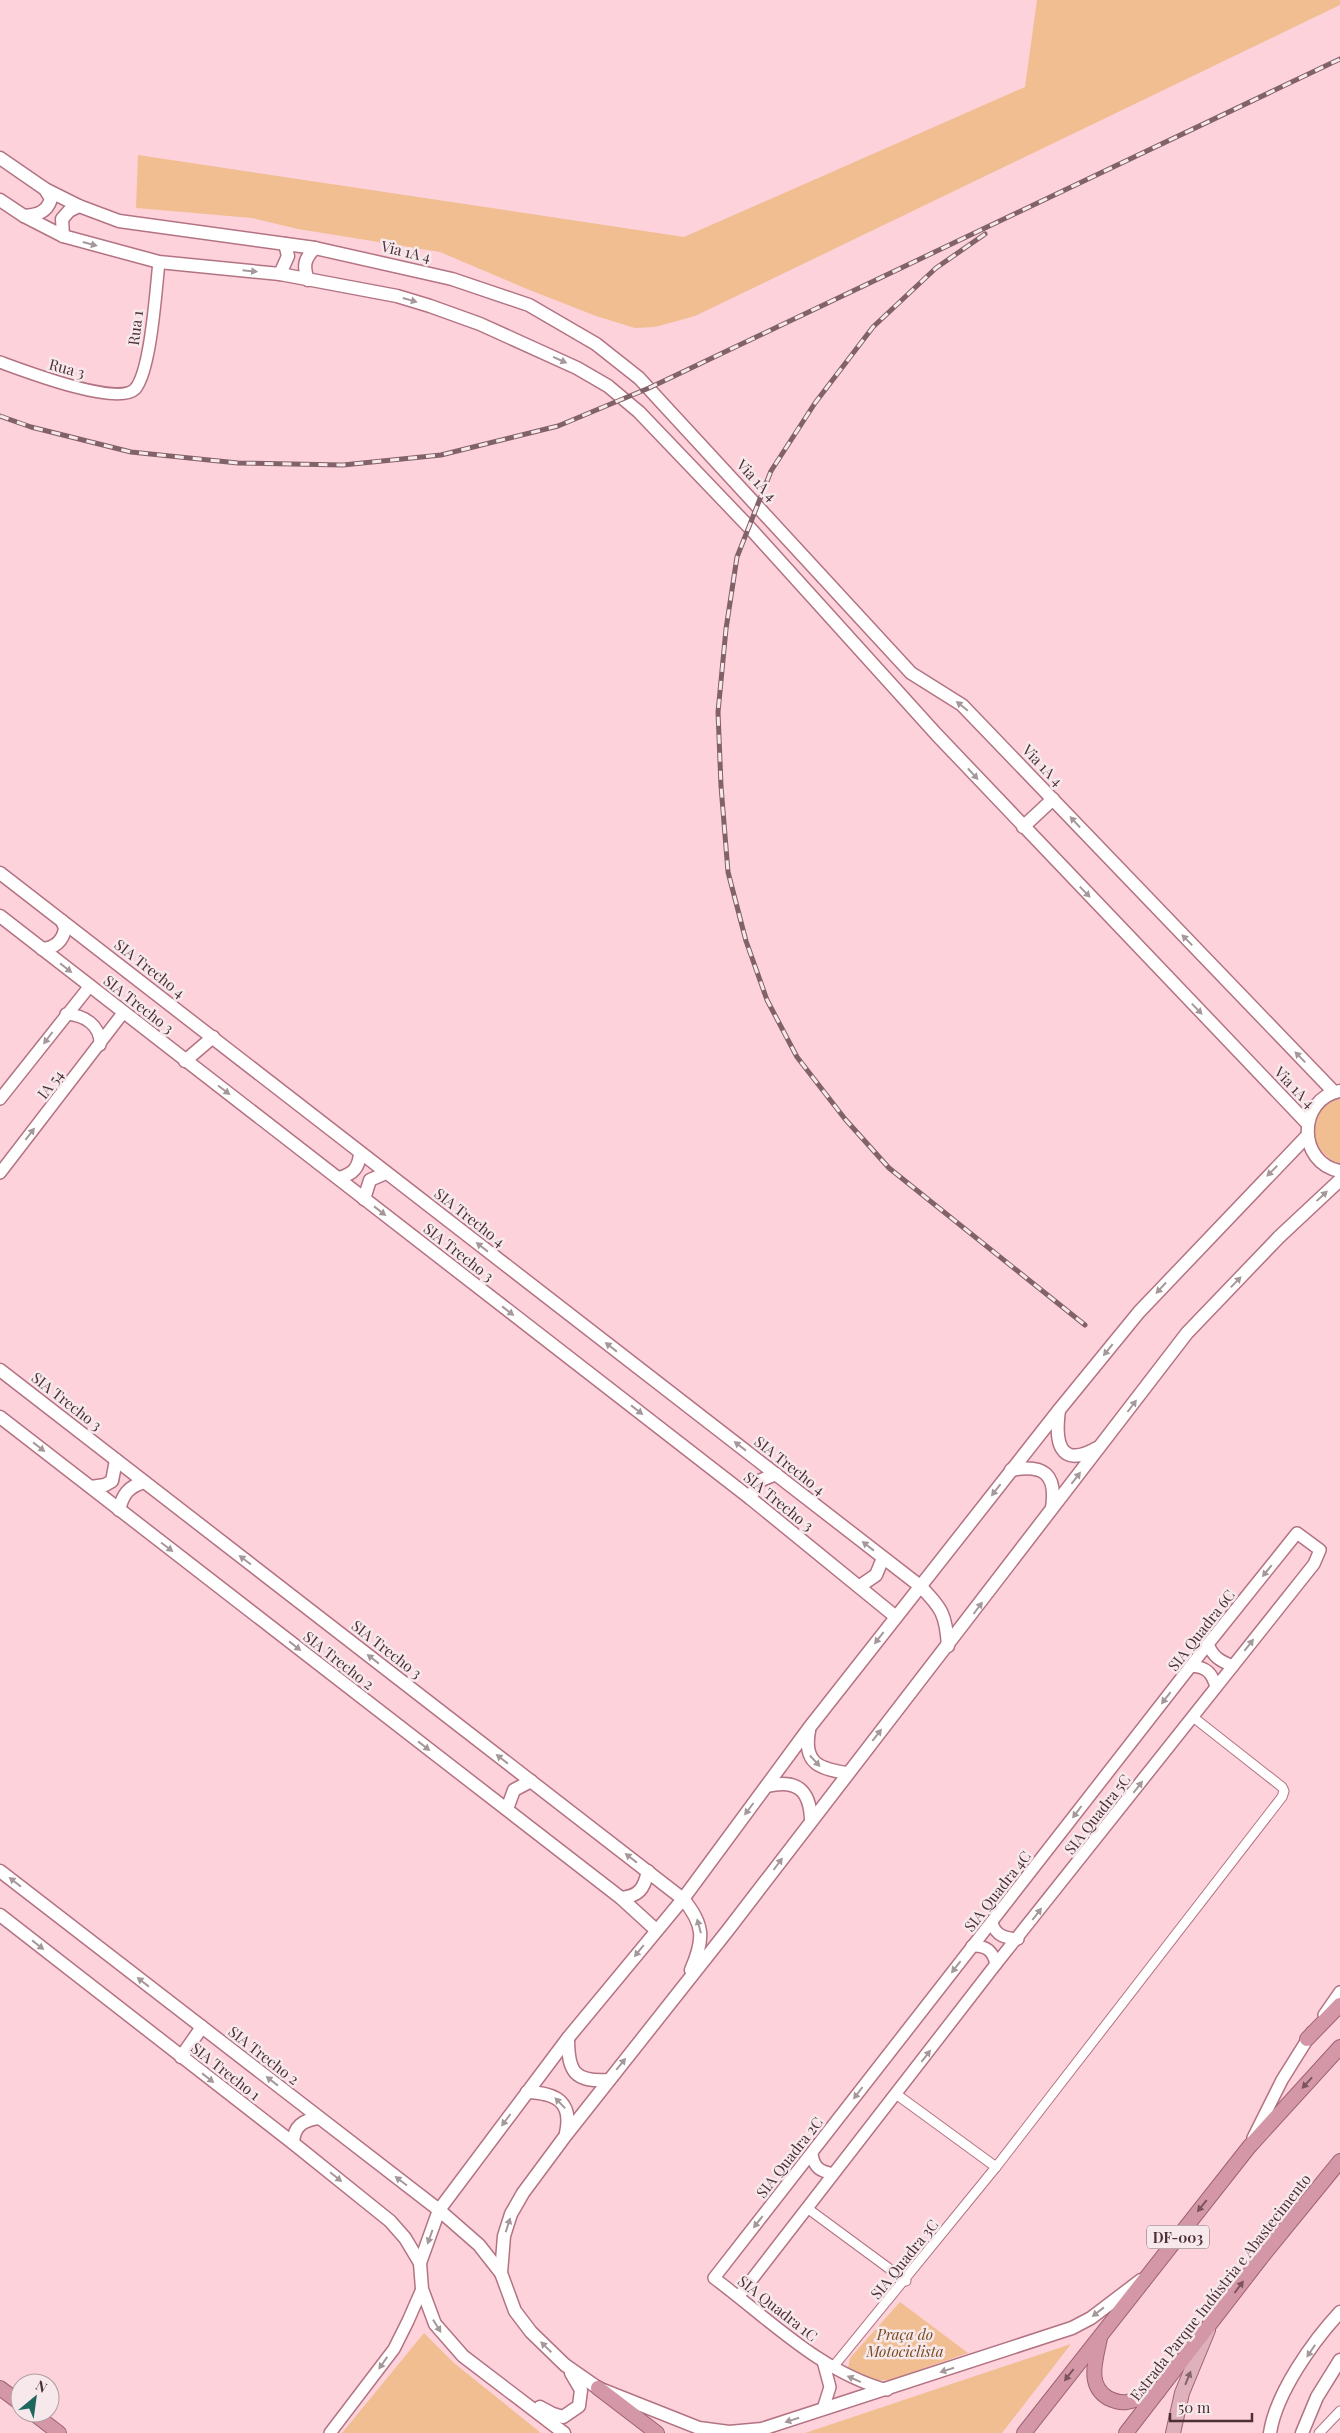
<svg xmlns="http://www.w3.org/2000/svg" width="1340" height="2433" font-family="'Playfair Display',serif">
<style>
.green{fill:#f0be91}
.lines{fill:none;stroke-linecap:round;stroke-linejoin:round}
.minor-casing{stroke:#b37383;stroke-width:11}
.tertiary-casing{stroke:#b37383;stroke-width:14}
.secondary-casing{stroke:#b37383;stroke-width:15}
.primary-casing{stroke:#9d6272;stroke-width:16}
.trunk-casing{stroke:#9d6272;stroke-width:16}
.minor{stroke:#fff;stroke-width:9}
.tertiary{stroke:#fff;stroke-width:11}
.secondary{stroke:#fff;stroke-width:12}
.primary{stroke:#dfb1bd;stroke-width:14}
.trunk{stroke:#d497a7;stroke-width:14}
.rail-casing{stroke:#826269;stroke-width:5}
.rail{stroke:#f7e8eb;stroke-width:3;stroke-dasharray:9;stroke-linecap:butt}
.oneway{fill:#a5989b}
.oneway2{fill:#7b545e}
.oneway3{fill:#86646d}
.labels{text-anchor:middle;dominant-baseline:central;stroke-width:5;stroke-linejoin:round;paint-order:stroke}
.shield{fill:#f7e8eb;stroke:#7f676d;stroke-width:1}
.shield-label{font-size:14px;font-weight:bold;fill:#4b3037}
.street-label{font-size:15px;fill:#4b3037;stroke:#f7e8eb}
.park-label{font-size:15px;font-style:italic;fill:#764b20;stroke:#f7e8eb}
</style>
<rect width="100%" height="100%" fill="#fdd2db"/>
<g class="green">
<path d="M 1037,0 L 1340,0 L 1340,5 L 695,316 L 655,327 L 635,328 L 596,316 L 527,289 L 440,252 L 298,229 L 252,218 L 136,208 L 138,155 L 684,237 L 1025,87 Z"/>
<path d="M 1340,1099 L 1340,1164 C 1307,1152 1303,1108 1340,1099 Z"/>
<path d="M 900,2302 L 968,2353 L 890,2380 L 864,2381 L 848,2368 L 850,2358 Z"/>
<path d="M 424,2333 L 454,2363 L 541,2433 L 342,2433 Z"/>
<path d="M 1071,2344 L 1002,2433 L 805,2433 Z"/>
</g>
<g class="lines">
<g class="minor-casing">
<g id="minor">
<path d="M 896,2094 L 996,2167"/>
<path d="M 807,2208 L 906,2281"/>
<path d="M 833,2367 L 996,2167 L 1282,1797 L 1284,1791 L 1282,1787 L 1193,1717"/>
<path d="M 1319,2433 L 1340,2411"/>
</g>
</g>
<g class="tertiary-casing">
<g id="tertiary">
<path d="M 0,362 C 22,370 118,407 135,389 C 151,371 156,288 159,262"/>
<path d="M 66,1014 C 84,1015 101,1025 100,1045"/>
<path d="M 0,1099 L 89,987"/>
<path d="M 0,1173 L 123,1013"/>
<path d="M 1208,1644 C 1213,1657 1220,1661 1233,1666"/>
<path d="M 1191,1666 C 1207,1667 1212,1673 1216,1687"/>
<path d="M 992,1923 C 996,1936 1005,1938 1018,1939"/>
<path d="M 972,1946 C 986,1945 993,1951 996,1964"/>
<path d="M 1324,2015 L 1340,1992"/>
<path d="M 1253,2138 L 1282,2080 L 1312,2032"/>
<path d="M 812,2154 C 814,2168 820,2171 833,2174"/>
<path d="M 739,2296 L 996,1964 L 1314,1564 L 1320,1550 L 1297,1533 L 1208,1644 L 714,2278 C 769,2319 820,2372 887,2390"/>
<path d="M 823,2361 L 830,2387 L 823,2409"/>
<path d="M 330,2433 L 394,2349 L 408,2321 L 422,2289"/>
</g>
</g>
<g class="secondary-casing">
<g id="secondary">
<path d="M 0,158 L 45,189 L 79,206 L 119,221 L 315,248 L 452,279 L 529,305 L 596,344 L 639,378 L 911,673 L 962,705 L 1334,1092"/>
<path d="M 0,200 L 24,216 L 63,236 L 159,262 L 280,274 L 397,296 L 430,306 L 480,324 L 577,368 L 608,386 L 639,412 L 749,527 L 937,735 L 1307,1123"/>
<path d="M 24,216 C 38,215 47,212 51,199 L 45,189"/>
<path d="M 63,236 L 62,219 L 69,211 L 79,206"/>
<path d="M 280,274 L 288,256 L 285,244"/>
<path d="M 308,280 C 303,266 304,259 315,248"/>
<path d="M 1023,827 L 1053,799"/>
<path d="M 0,873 L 920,1586 C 942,1608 946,1615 948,1646"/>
<path d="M 0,916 L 750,1498 L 896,1617"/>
<path d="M 42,949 C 54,948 63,942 65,928 L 62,921"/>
<path d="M 185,1061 L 213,1037"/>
<path d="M 1340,1091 C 1297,1099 1297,1163 1340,1171"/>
<path d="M 339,1178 C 353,1174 359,1168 360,1153"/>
<path d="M 364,1199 L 370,1180 L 386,1173"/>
<path d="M 0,1370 L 683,1899 C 705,1925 704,1940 691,1970"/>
<path d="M 1059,1410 C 1055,1440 1058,1470 1097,1448"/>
<path d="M 0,1417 L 621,1898 L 656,1930"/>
<path d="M 1011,1470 C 1044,1464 1057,1474 1052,1508"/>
<path d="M 91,1487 L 105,1485 L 112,1481 L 116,1460"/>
<path d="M 750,1498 L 759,1481 L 776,1474"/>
<path d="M 119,1510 C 123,1494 128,1487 144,1482"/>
<path d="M 860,1586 L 876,1575 L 883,1558"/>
<path d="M 809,1731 C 803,1763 819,1769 847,1773"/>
<path d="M 767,1786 C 797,1779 810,1790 811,1820"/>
<path d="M 507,1809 L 514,1790 L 531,1781"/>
<path d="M 0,1871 L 439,2210 L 479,2245 L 501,2273"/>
<path d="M 621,1898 C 639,1896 644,1889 648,1871"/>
<path d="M 0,1915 L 293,2143 L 390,2221 L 405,2238 L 420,2263"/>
<path d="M 568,2038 C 568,2072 574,2082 609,2080"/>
<path d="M 181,2057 L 202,2027"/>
<path d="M 527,2092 C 555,2093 573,2101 566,2133"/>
<path d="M 293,2143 C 294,2126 303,2120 319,2118"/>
<path d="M 1141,2280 L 1091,2318 L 1072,2328 L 762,2429 L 729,2432 L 699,2428 L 598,2388 L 565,2365 L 531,2332 L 515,2311 L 501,2273 L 504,2236 L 511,2214 L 523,2193 L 566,2135 L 728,1930 L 1187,1333 L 1279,1237 L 1340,1180"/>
<path d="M 540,2407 L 553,2414 L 563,2417 L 579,2406 L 581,2390 L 571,2373"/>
<path d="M 564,2433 L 463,2356 L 435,2324 L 422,2289 L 420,2263 L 439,2210 L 568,2038 L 683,1899 L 809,1728 L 1059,1410 L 1139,1312 L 1307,1136"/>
<path d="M 1270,2433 C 1276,2393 1313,2341 1340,2312"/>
<path d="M 1302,2433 L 1317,2397 L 1340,2360"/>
</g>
</g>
<g class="primary-casing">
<path id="primary" d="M 1173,2433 L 1182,2393 L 1208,2330"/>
</g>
<g class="trunk-casing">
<g id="trunk">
<path d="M 1307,2039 L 1340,2005"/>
<path d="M 1100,2338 C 1096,2359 1086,2385 1108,2398 C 1114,2401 1121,2403 1127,2402 C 1137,2400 1148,2395 1158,2392"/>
<path d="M 0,2388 L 20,2403"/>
<path d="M 598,2388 L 657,2433"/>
<path d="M 33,2413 L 59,2433"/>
<path d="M 1024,2433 L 1249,2147 L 1340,2047"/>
<path d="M 1126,2433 L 1261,2258 L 1340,2161"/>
</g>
</g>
<use href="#minor" class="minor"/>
<use href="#tertiary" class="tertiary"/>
<use href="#secondary" class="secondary"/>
<use href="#primary" class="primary"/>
<use href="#trunk" class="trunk"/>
<g class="rail-casing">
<g id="rail">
<path d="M 985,234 L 936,268 L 873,327 L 815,403 L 771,471 L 737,557 L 726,629 L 718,712 L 721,786 L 728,872 L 746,941 L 767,1000 L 797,1057 L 845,1119 L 889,1168 L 1085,1325"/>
<path d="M 0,416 L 31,427 L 131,452 L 238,463 L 343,465 L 441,455 L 558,426 L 649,388 L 1340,59"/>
</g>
</g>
<use href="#rail" class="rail"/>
</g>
<defs><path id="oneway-solid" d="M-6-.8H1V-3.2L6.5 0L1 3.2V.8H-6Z" transform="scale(1.25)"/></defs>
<g class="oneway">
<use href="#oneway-solid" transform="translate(90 244) rotate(15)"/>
<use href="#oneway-solid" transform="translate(250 271) rotate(6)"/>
<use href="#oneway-solid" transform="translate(410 300) rotate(16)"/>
<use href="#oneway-solid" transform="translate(560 360) rotate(24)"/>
<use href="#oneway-solid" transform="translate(962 706) rotate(-141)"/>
<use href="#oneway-solid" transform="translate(973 774) rotate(47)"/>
<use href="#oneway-solid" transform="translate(1075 822) rotate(-133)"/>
<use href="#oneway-solid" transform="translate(1085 892) rotate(46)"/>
<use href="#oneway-solid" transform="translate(1187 940) rotate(-134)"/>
<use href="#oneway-solid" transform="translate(66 968) rotate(38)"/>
<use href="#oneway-solid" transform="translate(1197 1009) rotate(46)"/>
<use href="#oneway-solid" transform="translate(48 1038) rotate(127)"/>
<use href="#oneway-solid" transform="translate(1300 1057) rotate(-134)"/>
<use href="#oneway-solid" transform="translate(224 1090) rotate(37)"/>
<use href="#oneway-solid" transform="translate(30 1134) rotate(-52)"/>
<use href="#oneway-solid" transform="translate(1272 1171) rotate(135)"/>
<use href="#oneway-solid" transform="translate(1322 1196) rotate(-43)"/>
<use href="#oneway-solid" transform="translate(380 1211) rotate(38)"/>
<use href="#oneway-solid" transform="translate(482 1247) rotate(-142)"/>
<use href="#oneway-solid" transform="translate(1236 1282) rotate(-46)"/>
<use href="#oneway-solid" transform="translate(1161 1288) rotate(133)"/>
<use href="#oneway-solid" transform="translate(508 1311) rotate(38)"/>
<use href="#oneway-solid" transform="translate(611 1347) rotate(-142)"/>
<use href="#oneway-solid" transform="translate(1108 1350) rotate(129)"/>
<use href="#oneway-solid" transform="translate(1132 1406) rotate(-53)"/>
<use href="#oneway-solid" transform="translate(637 1410) rotate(38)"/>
<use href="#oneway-solid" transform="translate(740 1446) rotate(-142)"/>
<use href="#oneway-solid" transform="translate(39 1447) rotate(38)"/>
<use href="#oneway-solid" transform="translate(1076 1478) rotate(-52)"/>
<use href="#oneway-solid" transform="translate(996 1490) rotate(128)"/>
<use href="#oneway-solid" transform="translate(868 1546) rotate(-142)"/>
<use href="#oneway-solid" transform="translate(167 1547) rotate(37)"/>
<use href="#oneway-solid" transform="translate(245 1560) rotate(-143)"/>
<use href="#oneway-solid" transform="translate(1267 1571) rotate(129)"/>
<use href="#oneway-solid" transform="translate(978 1608) rotate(-53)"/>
<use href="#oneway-solid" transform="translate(879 1638) rotate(128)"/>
<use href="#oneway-solid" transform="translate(1249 1645) rotate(-52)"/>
<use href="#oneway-solid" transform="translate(295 1646) rotate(38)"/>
<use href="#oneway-solid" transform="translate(373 1659) rotate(-142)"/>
<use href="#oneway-solid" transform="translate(1166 1698) rotate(128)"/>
<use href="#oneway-solid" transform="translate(877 1735) rotate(-52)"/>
<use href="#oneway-solid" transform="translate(424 1746) rotate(38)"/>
<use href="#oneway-solid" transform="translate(502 1759) rotate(-142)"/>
<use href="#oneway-solid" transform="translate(815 1761) rotate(47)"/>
<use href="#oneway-solid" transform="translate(1138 1787) rotate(-52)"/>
<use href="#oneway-solid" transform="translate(749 1809) rotate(127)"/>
<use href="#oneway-solid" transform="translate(1077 1812) rotate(127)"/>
<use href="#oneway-solid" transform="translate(631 1858) rotate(-142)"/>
<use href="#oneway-solid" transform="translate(778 1864) rotate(-53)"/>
<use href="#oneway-solid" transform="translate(15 1882) rotate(-142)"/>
<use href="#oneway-solid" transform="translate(1037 1914) rotate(-52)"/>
<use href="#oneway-solid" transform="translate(699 1926) rotate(-105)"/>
<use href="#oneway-solid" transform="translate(38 1945) rotate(38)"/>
<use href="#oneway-solid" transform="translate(639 1951) rotate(129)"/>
<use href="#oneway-solid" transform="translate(956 1967) rotate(128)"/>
<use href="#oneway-solid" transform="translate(143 1982) rotate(-142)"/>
<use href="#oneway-solid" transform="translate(926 2056) rotate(-52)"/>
<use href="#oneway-solid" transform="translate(621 2064) rotate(-51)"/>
<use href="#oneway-solid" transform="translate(208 2078) rotate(38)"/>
<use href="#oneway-solid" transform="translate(272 2081) rotate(-142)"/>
<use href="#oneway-solid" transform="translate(858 2093) rotate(127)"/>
<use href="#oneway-solid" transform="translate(560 2103) rotate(-134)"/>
<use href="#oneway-solid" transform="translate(506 2120) rotate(127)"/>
<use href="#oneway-solid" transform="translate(336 2177) rotate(39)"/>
<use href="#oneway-solid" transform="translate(401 2181) rotate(-143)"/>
<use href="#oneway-solid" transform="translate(758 2222) rotate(128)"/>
<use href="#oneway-solid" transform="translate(508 2225) rotate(-72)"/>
<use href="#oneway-solid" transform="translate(430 2237) rotate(110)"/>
<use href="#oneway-solid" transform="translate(1098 2312) rotate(142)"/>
<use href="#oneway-solid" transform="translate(437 2326) rotate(58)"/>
<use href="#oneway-solid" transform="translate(546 2347) rotate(-136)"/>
<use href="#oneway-solid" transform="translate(1311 2351) rotate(124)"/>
<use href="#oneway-solid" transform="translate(383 2363) rotate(125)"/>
<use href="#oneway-solid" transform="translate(947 2370) rotate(162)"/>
<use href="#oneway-solid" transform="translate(854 2379) rotate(-156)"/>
<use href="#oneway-solid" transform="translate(792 2420) rotate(162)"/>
</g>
<g class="oneway2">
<use href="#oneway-solid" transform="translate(1307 2083) rotate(132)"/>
<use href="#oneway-solid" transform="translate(1202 2206) rotate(129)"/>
<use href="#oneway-solid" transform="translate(1239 2287) rotate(-53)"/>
<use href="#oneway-solid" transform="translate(1069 2375) rotate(128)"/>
</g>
<use class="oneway3" href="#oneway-solid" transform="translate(1188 2378) rotate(-68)"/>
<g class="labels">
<rect class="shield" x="1147" y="2225.5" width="62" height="23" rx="4"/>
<g class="shield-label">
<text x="1178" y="2237">DF-003</text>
</g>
<g class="street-label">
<text transform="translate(406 251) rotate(13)">Via 1A 4</text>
<text transform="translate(135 328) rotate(-83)">Rua 1</text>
<text transform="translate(67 368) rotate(15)">Rua 3</text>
<text transform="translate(757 480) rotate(47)">Via 1A 4</text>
<text transform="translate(1043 765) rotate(46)">Via 1A 4</text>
<text transform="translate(150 968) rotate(38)">SIA Trecho 4</text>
<text transform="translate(139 1004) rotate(38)">SIA Trecho 3</text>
<text transform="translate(50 1084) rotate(-52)">IA 54</text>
<text transform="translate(1295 1087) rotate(46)">Via 1A 4</text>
<text transform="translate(470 1217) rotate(38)">SIA Trecho 4</text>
<text transform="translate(459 1252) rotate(38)">SIA Trecho 3</text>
<text transform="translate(67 1401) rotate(38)">SIA Trecho 3</text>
<text transform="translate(790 1465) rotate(38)">SIA Trecho 4</text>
<text transform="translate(779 1501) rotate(39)">SIA Trecho 3</text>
<text transform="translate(1201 1630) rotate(-52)">SIA Quadra 6C</text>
<text transform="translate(387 1649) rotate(38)">SIA Trecho 3</text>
<text transform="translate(339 1660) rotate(38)">SIA Trecho 2</text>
<text transform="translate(1097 1814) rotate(-52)">SIA Quadra 5C</text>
<text transform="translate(997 1891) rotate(-52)">SIA Quadra 4C</text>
<text transform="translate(264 2055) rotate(38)">SIA Trecho 2</text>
<text transform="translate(226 2071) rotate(38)">SIA Trecho 1</text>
<text transform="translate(789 2157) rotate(-52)">SIA Quadra 2C</text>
<text transform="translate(904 2259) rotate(-51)">SIA Quadra 3C</text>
<text transform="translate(1220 2287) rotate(-52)">Estrada Parque Indústria e Abastecimento</text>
<text transform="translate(778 2308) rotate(38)">SIA Quadra 1C</text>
</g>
<g class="park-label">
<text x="905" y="2334">Praça do<tspan x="905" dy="17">Motociclista</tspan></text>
</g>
</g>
<g transform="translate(35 2398) rotate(29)"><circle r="24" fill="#f7e8eb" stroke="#b29ea3"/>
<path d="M0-4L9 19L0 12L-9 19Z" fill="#1e675e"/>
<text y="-8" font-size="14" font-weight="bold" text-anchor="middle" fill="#4b3037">N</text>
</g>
<path d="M1170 2413v8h82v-8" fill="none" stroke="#4b3037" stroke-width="2.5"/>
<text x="1178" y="2413" font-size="15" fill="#4b3037" stroke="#f7e8eb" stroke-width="4" paint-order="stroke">50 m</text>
</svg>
